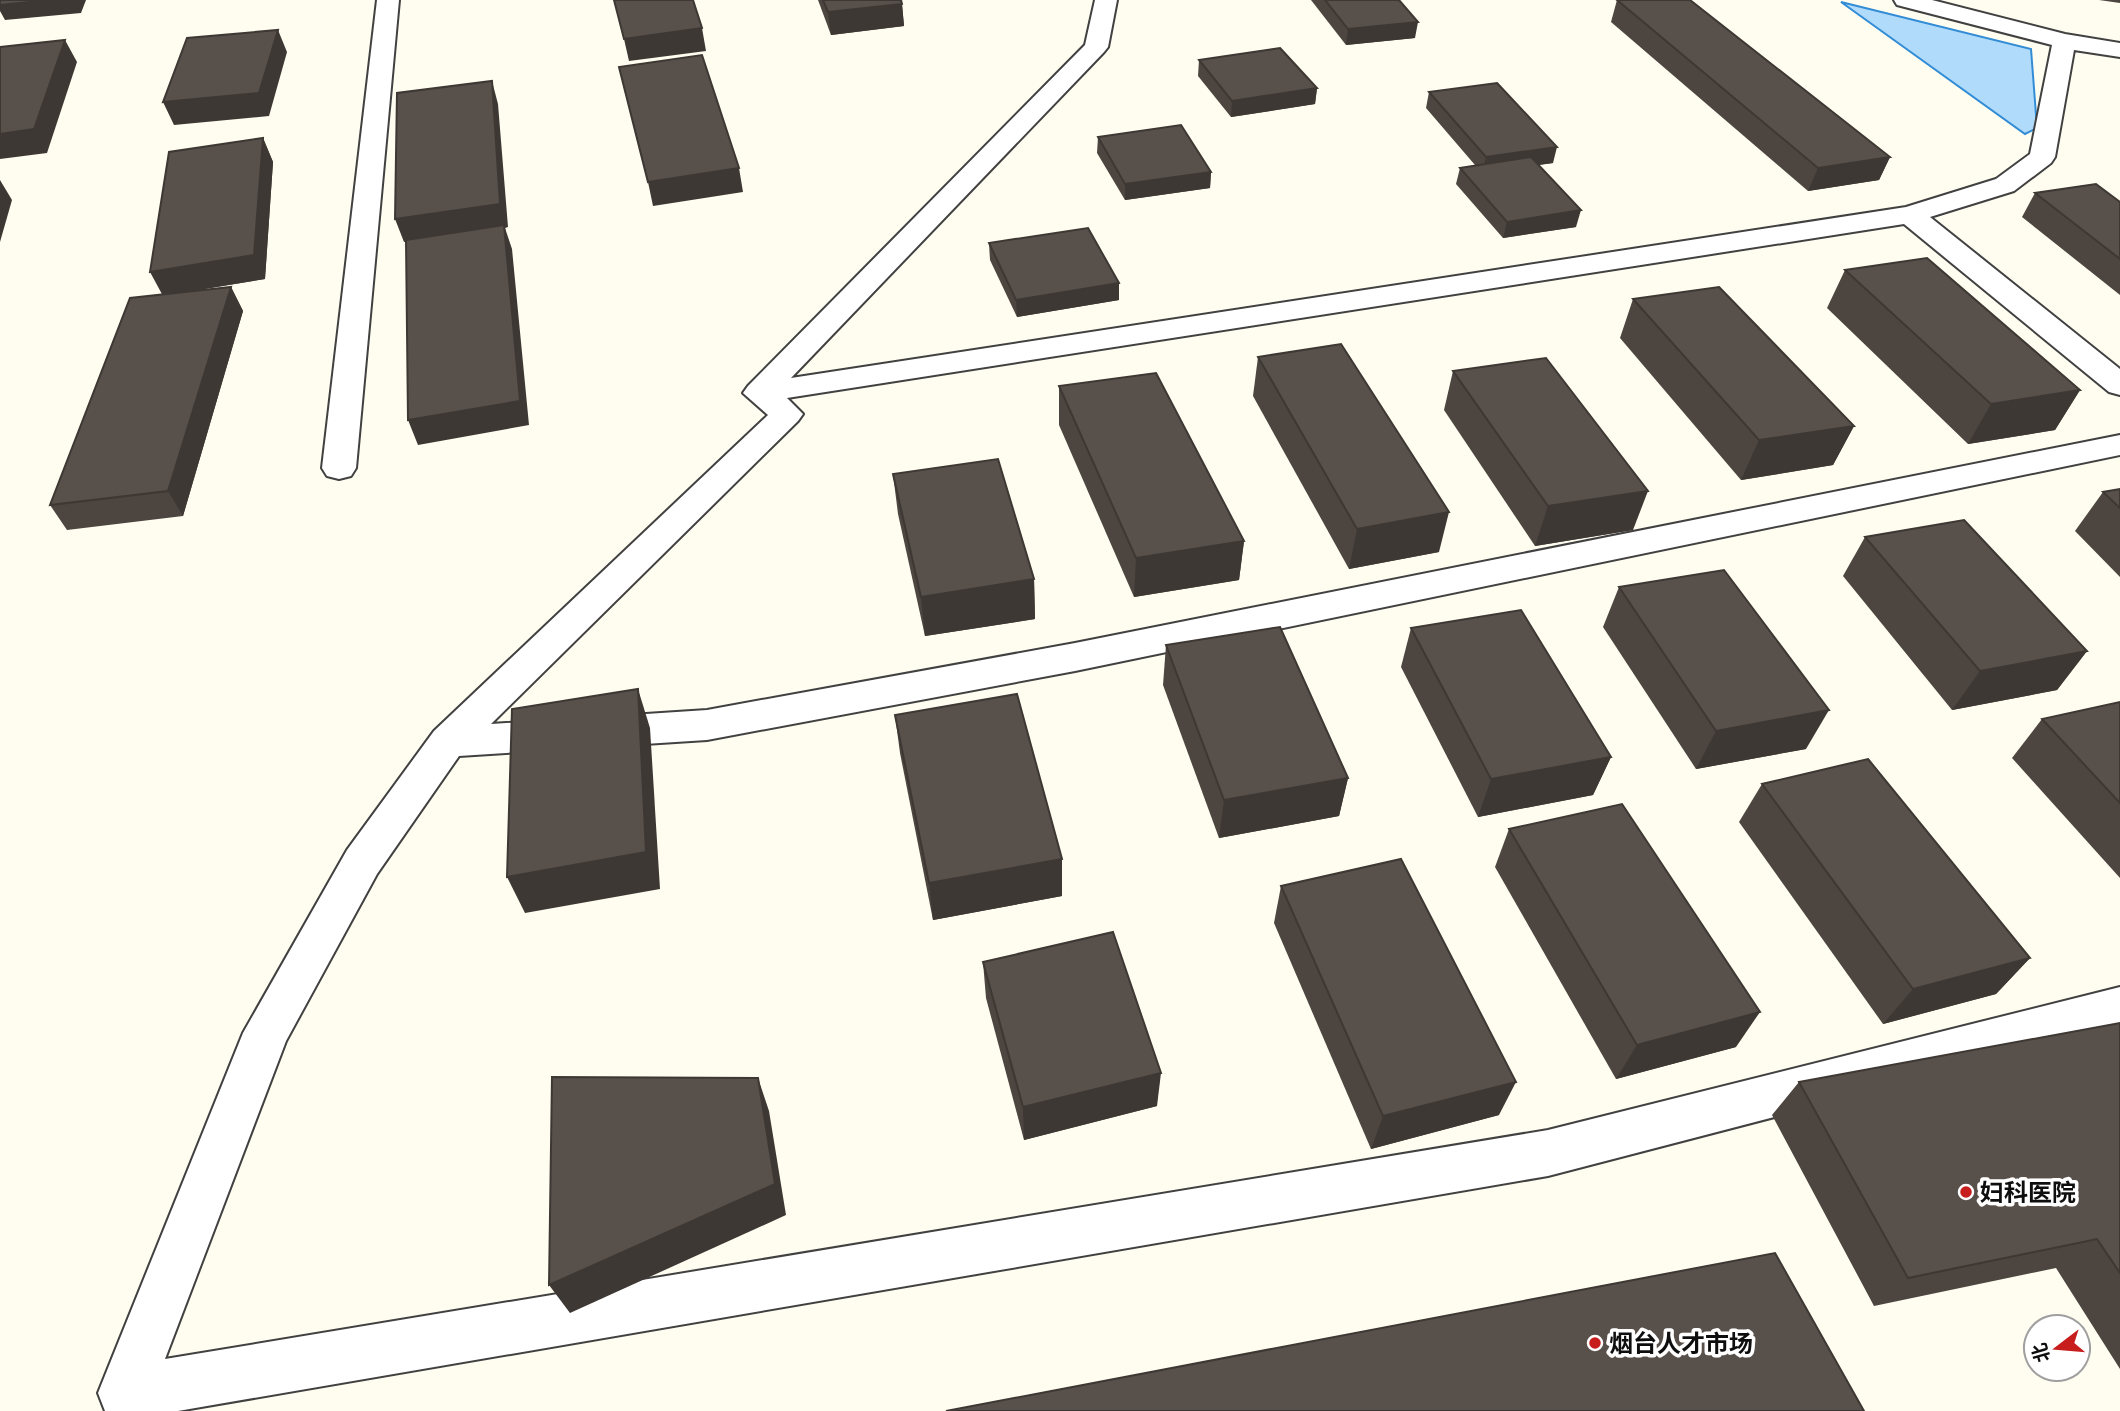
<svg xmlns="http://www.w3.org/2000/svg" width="2120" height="1411" font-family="Merriweather,'Noto Sans SC',serif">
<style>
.water{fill:#b1dbfa;stroke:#338dd6;stroke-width:2}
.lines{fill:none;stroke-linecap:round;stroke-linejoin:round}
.minor-casing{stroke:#414141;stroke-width:4}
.minor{fill:#fff;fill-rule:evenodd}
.wall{fill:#4c4540}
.shaded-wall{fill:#3e3834}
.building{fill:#58504a;stroke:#3e3834;stroke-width:2}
.poi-dot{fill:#c71d1d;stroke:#fff;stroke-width:2.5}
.labels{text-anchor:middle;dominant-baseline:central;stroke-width:7;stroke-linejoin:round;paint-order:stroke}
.near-poi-label{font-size:24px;font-weight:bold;fill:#0e0e0e;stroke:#fff;text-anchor:start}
</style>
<rect width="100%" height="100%" fill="#fffdf0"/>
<path class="water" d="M 1841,2 L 2031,49 L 2037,128 L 2025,134 Z"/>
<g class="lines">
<g class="minor-casing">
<g id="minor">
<path d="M 377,0 L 399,0 L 356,468 L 351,476 L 339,479 L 327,476 L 322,468 Z"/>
<path d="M 1095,0 L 1117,0 L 1108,47 L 1104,52 L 791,378 L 1906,207 L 1996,179 L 2030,154 L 2052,45 L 1897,5 L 1894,0 L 1932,0 L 2065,34 L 2120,43 L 2120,57 L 2074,50 L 2055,157 L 2051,163 L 2014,191 L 1930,217 L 2120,369 L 2120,395 L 2109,392 L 1904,224 L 787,398 L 803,414 L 798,421 L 491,724 L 707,710 L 1075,643 L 2120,435 L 2120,455 L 1075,671 L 707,740 L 459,756 L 377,874 L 286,1041 L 165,1359 L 1548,1130 L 2120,987 L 2120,1027 L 1548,1176 L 178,1411 L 105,1411 L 98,1393 L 243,1033 L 347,850 L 434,731 L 768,415 L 743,393 L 748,386 L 1085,45 Z"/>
</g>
</g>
<use href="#minor" class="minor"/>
</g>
<g class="wall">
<path d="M 818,0 L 901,0 L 902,4 L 904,26 L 831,35 Z"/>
<path d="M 1311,0 L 1399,0 L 1415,38 L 1346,45 Z"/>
<path d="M 1617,0 L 1890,157 L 1879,180 L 1808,191 L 1611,22 Z"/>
<path d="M 2099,0 L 2120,0 L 2120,3 Z"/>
<path d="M 1199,60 L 1317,88 L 1315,104 L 1231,117 L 1198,76 Z"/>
<path d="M 1429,92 L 1553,163 L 1538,165 L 1576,227 L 1503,238 L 1456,184 L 1460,168 L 1475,165 L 1426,108 Z"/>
<path d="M 1098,137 L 1211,172 L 1210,188 L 1125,200 L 1097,153 Z"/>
<path d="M 263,138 L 273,162 L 265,279 L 191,291 L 231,287 L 243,311 L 183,516 L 67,530 L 50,505 Z"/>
<path d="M 2035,193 L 2120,202 L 2120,295 L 2022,217 Z"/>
<path d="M 989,243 L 1119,283 L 1119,300 L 1017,317 L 990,260 Z"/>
<path d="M 1845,270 L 2080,390 L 2055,430 L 1968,444 L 1827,308 Z"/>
<path d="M 1633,299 L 1854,426 L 1833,465 L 1741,480 L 1620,338 Z"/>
<path d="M 1258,357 L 1439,552 L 1349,569 L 1253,396 Z"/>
<path d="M 1453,371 L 1633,530 L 1535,546 L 1444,410 Z"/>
<path d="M 1059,386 L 1244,541 L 1239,580 L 1134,597 L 1059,425 Z"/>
<path d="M 893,474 L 1034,579 L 1035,619 L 925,636 L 898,514 Z"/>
<path d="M 2120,489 L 2120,577 L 2075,531 L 2103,492 Z"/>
<path d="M 1865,537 L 2087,651 L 2057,690 L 1952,710 L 1843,576 Z"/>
<path d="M 1619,587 L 1806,749 L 1696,769 L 1603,627 Z"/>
<path d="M 1411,628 L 1611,757 L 1593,795 L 1478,817 L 1401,667 Z"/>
<path d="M 1166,645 L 1348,778 L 1339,816 L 1219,838 L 1163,685 Z"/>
<path d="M 2120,702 L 2120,878 L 2012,758 L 2042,719 Z"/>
<path d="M 895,715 L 1062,896 L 933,920 L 900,753 Z"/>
<path d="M 1762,784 L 2030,958 L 1996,994 L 1883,1024 L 1739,822 Z"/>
<path d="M 1509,829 L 1736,1047 L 1616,1079 L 1495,867 Z"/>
<path d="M 1281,886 L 1499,1115 L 1371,1149 L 1274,923 Z"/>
<path d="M 983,962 L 1157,1106 L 1024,1140 L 986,998 Z"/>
<path d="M 2120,1023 L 2120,1369 L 2056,1268 L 1874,1306 L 1772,1115 L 1799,1082 Z"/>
</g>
<g class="shaded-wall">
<path d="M 49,0 L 86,0 L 81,13 L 5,20 L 0,11 L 0,5 Z"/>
<path d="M 902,4 L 904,26 L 831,35 L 828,12 Z"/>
<path d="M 1418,22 L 1415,38 L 1346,45 L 1348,29 Z"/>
<path d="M 702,28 L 706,51 L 629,61 L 624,39 Z"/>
<path d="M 278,30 L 287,52 L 269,116 L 174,125 L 163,102 Z"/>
<path d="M 65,40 L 77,62 L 47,153 L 0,159 L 0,134 Z"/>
<path d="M 492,81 L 498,104 L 508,227 L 505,228 L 512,249 L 529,425 L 418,445 L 408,420 L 505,228 L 404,242 L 395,219 Z"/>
<path d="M 1317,88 L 1315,104 L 1231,117 L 1232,101 Z"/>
<path d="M 263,138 L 273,162 L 265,279 L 163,296 L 150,272 Z"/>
<path d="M 1557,147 L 1553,163 L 1482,173 L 1486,157 Z"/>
<path d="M 1890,157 L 1879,180 L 1808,191 L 1818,168 Z"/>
<path d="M 739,168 L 743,192 L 653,206 L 648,182 Z"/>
<path d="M 1211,172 L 1210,188 L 1125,200 L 1125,184 Z"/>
<path d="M 0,180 L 12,200 L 0,242 Z"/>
<path d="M 1581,210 L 1576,227 L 1503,238 L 1507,222 Z"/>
<path d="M 1119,283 L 1119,300 L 1017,317 L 1016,300 Z"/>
<path d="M 231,287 L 243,311 L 183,516 L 168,491 Z"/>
<path d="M 2080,390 L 2055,430 L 1968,444 L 1991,404 Z"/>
<path d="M 1854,426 L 1833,465 L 1741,480 L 1759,440 Z"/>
<path d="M 1648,491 L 1633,530 L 1535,546 L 1548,506 Z"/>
<path d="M 1449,512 L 1439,552 L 1349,569 L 1357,529 Z"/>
<path d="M 1244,541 L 1239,580 L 1134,597 L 1136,558 Z"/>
<path d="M 1034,579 L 1035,619 L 925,636 L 921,597 Z"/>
<path d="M 2087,651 L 2057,690 L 1952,710 L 1980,671 Z"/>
<path d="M 638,689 L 650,728 L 660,889 L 525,913 L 507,877 Z"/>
<path d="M 1829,710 L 1806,749 L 1696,769 L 1716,731 Z"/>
<path d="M 1611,757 L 1593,795 L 1478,817 L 1491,779 Z"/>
<path d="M 1348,778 L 1339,816 L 1219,838 L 1224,800 Z"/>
<path d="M 1062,859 L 1062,896 L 933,920 L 929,883 Z"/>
<path d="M 2030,958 L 1996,994 L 1883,1024 L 1913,989 Z"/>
<path d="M 1760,1012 L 1736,1047 L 1616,1079 L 1637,1045 Z"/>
<path d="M 1161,1073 L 1157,1106 L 1024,1140 L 1023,1107 Z"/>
<path d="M 758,1078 L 769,1111 L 786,1215 L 570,1313 L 549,1285 Z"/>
<path d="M 1516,1082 L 1499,1115 L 1371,1149 L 1383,1116 Z"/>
</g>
<g class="building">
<path d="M 0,0 L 49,0 L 0,5 Z"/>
<path d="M 614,0 L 693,0 L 702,28 L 624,39 Z"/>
<path d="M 823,0 L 901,0 L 902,4 L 828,12 Z"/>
<path d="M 1325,0 L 1399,0 L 1418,22 L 1348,29 Z"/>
<path d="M 1617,0 L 1690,0 L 1890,157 L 1818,168 Z"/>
<path d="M 278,30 L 259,93 L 163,102 L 187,38 Z"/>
<path d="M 65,40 L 34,129 L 0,134 L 0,47 Z"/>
<path d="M 1280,48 L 1317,88 L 1232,101 L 1199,60 Z"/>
<path d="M 702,55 L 739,168 L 648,182 L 619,67 Z"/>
<path d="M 492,81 L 500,204 L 395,219 L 397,93 Z"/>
<path d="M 1497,83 L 1557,147 L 1486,157 L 1429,92 Z"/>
<path d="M 1181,125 L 1211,172 L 1125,184 L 1098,137 Z"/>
<path d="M 263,138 L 254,255 L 150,272 L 169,152 Z"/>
<path d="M 1531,157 L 1581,210 L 1507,222 L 1460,168 Z"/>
<path d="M 2096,184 L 2120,202 L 2120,259 L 2035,193 Z"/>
<path d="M 504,225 L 520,401 L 408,420 L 406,240 Z"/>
<path d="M 1088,228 L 1119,283 L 1016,300 L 989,243 Z"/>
<path d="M 1927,258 L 2080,390 L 1991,404 L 1845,270 Z"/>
<path d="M 231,287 L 168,491 L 50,505 L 130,298 Z"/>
<path d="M 1719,287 L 1854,426 L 1759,440 L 1633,299 Z"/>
<path d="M 1341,344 L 1449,512 L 1357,529 L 1258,357 Z"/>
<path d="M 1546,358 L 1648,491 L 1548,506 L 1453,371 Z"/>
<path d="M 1156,373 L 1244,541 L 1136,558 L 1059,386 Z"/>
<path d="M 998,459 L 1034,579 L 921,597 L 893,474 Z"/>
<path d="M 2120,489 L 2120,508 L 2103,492 Z"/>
<path d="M 1964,520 L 2087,651 L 1980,671 L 1865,537 Z"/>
<path d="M 1724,570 L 1829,710 L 1716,731 L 1619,587 Z"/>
<path d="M 1521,610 L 1611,757 L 1491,779 L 1411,628 Z"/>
<path d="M 1280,627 L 1348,778 L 1224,800 L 1166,645 Z"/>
<path d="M 638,689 L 646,852 L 507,877 L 512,709 Z"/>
<path d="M 1017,694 L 1062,859 L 929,883 L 895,715 Z"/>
<path d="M 2120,702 L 2120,803 L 2042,719 Z"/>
<path d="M 1868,759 L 2030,958 L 1913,989 L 1762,784 Z"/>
<path d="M 1622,804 L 1760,1012 L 1637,1045 L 1509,829 Z"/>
<path d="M 1401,859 L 1516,1082 L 1383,1116 L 1281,886 Z"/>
<path d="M 1113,932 L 1161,1073 L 1023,1107 L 983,962 Z"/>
<path d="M 2120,1023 L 2120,1273 L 2097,1239 L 1908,1278 L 1799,1082 Z"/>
<path d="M 552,1077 L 758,1078 L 775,1184 L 549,1285 Z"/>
<path d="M 1775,1253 L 1864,1411 L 946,1411 Z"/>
</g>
<g class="poi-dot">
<circle cx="1966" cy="1192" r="7"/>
<circle cx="1595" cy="1343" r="7"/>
</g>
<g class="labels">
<g class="near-poi-label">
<text x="1980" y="1192">妇科医院</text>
<text x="1609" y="1343">烟台人才市场</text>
</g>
</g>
<g transform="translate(2057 1348) rotate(254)"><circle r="33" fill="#ffffff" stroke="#9f9f9f" stroke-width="2"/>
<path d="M0-5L12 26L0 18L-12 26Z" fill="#c71d1d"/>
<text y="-10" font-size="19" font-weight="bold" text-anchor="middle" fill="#0e0e0e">北</text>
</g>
</svg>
